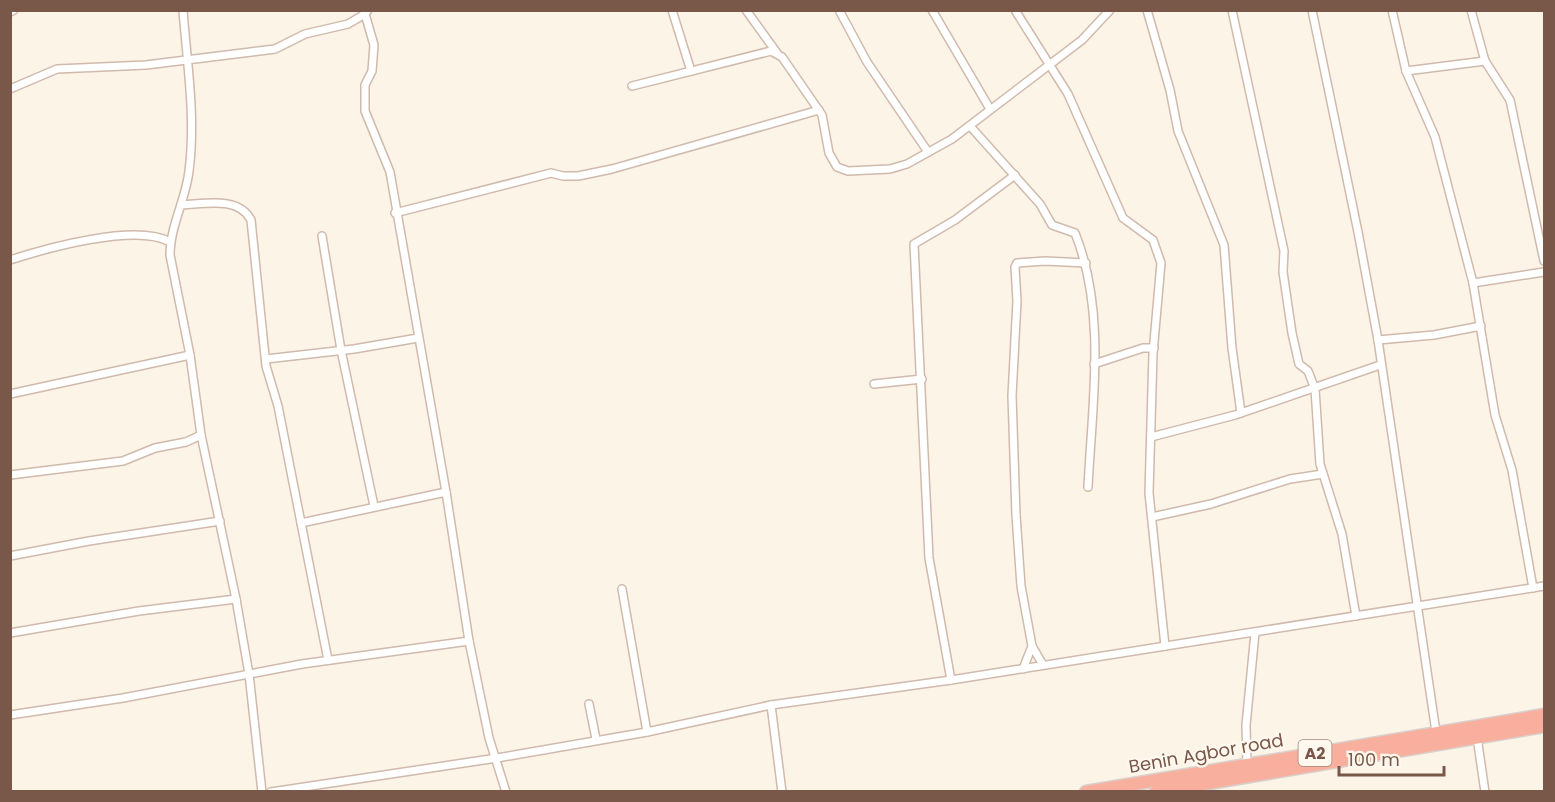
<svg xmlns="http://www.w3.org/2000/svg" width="1555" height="802" font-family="Poppins,sans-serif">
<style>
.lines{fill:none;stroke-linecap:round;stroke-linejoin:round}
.street-casing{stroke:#d0baac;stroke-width:10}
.highway-casing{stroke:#d9d0cc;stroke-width:15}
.street{stroke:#fff;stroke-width:7}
.highway{stroke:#f9af9d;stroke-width:12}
.labels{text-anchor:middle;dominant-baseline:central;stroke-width:4.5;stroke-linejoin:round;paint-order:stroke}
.shield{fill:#fff8ef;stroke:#a1887c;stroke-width:1.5}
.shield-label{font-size:16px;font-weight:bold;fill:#79584a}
.street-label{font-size:18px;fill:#79584a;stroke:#fff8ef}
</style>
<rect width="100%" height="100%" fill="#fdf4e8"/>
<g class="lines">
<g class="street-casing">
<g id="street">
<path d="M 183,10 C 187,64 196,117 189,171 C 186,199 170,226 170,255 L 190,355 L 201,435 L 236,599 L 249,674 L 262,792"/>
<path d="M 368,10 L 365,14 L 374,45 L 372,71 L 365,85 L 365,111 L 390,172 L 446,492"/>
<path d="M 672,10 L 691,71"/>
<path d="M 746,10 L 777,53"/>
<path d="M 839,10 L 867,62 L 928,152"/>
<path d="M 932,10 L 990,109"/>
<path d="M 1015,10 L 1068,94 L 1123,218 L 1153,240 L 1161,263 L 1153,353 L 1149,493 L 1165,646"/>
<path d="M 1147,10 L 1170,90 L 1178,131 L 1224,245 L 1232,348 L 1241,413"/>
<path d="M 1232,10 L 1284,251 L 1283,272 L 1292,333 L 1299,364 L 1308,371 L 1315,389 L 1320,464 L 1342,534 L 1356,616"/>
<path d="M 1312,10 L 1358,232 L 1378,340 L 1436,732"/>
<path d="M 1392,10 L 1406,71 L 1435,137 L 1473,283 L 1495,415 L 1512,470 L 1533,588"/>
<path d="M 1471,10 L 1485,61 L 1510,100 L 1544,261"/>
<path d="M 10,12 L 14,10"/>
<path d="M 1406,71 L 1485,61"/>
<path d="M 632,86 L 771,51 L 782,57 L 822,115 L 829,153 L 837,167 L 848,171 L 890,169 L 907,164 L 952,139 L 1082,40 L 1110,10"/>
<path d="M 10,89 L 57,69 L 146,65 L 275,49 L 305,34 L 348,24 L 365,14 L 364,12"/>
<path d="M 970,126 L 1040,204 L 1052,225 L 1075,233 C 1107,313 1092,404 1088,487"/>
<path d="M 182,205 C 205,204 239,196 251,220 L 266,366 L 278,406 L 328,660"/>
<path d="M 395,213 L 551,173 L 563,176 L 578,176 L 612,169 L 819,110"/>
<path d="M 322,236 L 341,350 L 374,506"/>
<path d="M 10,260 C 47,248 136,223 170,242"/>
<path d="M 1473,283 L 1544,272"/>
<path d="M 1378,340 L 1434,335 L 1481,326"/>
<path d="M 266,359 L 354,349 L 418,338"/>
<path d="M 1094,364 L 1143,348 L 1154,348"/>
<path d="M 874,384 L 922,379"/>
<path d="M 10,394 L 190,355"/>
<path d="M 1151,437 L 1235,415 L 1380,365"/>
<path d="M 10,475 L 123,461 L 155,448 L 186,442 L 201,435"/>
<path d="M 1152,517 L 1211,504 L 1290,479 L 1323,474"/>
<path d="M 301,523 L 446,492 L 469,641"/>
<path d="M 10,556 L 89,541 L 220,521"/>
<path d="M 622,589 L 647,732"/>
<path d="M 10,633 L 139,611 L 236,599"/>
<path d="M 1043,665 L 1032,646 L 1021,586 L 1016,515 L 1012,396 L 1017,301 L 1015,267 L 1017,263 L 1045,261 L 1086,263"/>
<path d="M 1023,669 L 1032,646"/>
<path d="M 951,680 L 929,558 L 914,244 L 955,220 L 1015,175"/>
<path d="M 589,704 L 596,739"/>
<path d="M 771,705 L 782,792"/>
<path d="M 10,715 L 123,698 L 302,664 L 469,641 L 489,738 L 506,792"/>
<path d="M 1477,737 L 1485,792"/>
<path d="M 1247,765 L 1246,725 L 1255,633"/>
<path d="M 271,792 L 497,758 L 647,732 L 771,705 L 951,680 L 1544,586"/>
</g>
</g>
<g class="highway-casing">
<g id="highway">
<path d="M 1086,792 L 1544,715"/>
<path d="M 1156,792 L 1544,726"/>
</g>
</g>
<use href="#street" class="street"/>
<use href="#highway" class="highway"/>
</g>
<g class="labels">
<rect class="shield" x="1298.5" y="740" width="33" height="26" rx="4.5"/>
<g class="shield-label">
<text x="1315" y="753">A2</text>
</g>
<g class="street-label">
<text transform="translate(1206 753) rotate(-10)">Benin Agbor road</text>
</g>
</g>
<rect width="1555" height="802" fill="none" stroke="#79584a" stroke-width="24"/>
<path d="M1339 766v9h105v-9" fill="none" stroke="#79584a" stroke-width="3"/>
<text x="1348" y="766" font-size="18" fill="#79584a" stroke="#fff8ef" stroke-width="4.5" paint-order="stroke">100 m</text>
</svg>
